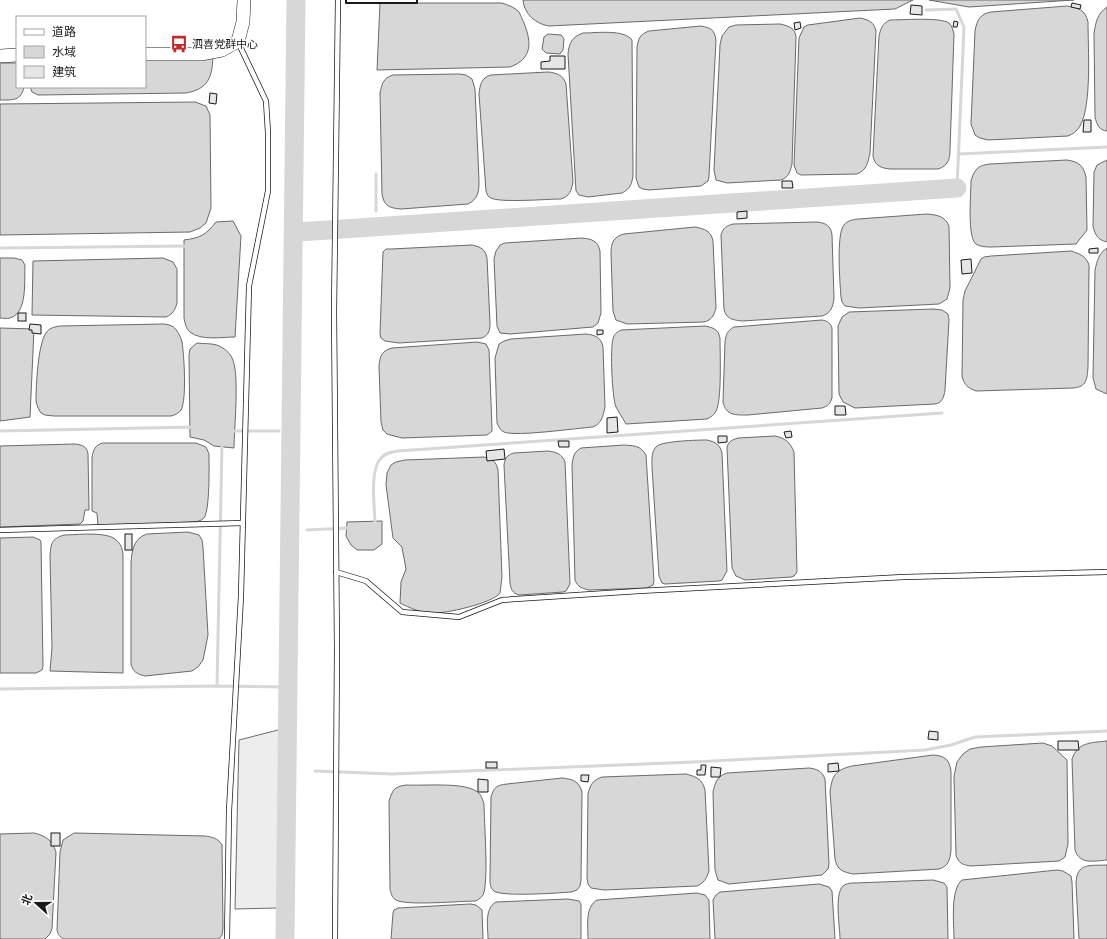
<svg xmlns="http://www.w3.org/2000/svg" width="1107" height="939" font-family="Ubuntu,'Noto Sans SC',sans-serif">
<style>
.built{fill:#ededed;stroke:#6a6a6a}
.water{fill:#d7d7d7;stroke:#6a6a6a}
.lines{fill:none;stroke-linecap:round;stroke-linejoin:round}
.stream{stroke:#d7d7d7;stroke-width:3}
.river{stroke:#d7d7d7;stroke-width:19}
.building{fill:#e6e6e6;stroke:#1a1a1a}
.lane-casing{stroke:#1a1a1a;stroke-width:6}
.secondary-casing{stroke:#1a1a1a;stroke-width:14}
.lane{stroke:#fff;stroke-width:4.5}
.secondary{stroke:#fff;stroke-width:13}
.wall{stroke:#1a1a1a;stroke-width:2}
.labels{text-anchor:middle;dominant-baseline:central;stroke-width:3;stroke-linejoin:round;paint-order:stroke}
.poi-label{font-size:11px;fill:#1a1a1a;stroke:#fff;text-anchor:start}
</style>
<rect width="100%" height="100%" fill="#fff"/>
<path class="built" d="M 282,729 L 277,908 L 235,909 L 239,740 Z"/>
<g class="water">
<path d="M 523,0 L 913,0 L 895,9 L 549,26 C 536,24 524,14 523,0 Z"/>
<path d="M 929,0 L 1074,0 L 969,7 Z"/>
<path d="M 380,3 L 502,3 C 508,5 514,7 519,12 C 521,15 522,20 524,23 C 532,43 532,59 510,67 L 377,70 Z"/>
<path d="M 1067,6 C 1078,8 1085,9 1088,22 C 1088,48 1092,105 1080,126 C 1077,131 1073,134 1068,136 L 988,140 L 980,138 L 975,135 L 971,124 L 975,31 C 977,20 980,14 991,12 Z"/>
<path d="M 1107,7 L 1107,131 C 1099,130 1097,125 1095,117 L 1094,33 C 1096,22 1097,14 1107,7 Z"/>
<path d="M 860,18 C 869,20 874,22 876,31 L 870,153 C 868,162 867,170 857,174 L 801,175 L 797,173 L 794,165 L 799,38 L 804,27 L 808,25 Z"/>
<path d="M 890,20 C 902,20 940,17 949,23 C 952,26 953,30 954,34 L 950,150 C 950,159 948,166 938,169 L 890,169 C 881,168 875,166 873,156 L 879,36 C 881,28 882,24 890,20 Z"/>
<path d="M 780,24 C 789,26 795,28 796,37 L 792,164 C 790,172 789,177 781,180 L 727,183 L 716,180 L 714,170 L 720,45 L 722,36 L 729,27 L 736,25 Z"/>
<path d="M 701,26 C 711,28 714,29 716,40 L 709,176 L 708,181 L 701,186 L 649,190 L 643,189 L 639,187 L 636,178 L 637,48 C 638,39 640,34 649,31 Z"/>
<path d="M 583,33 C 596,33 624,29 632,40 L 633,175 C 632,184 630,189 622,193 L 588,197 L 579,195 L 576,191 L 568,54 C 569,43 572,37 583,33 Z"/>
<path d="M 548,34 L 561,35 L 564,39 L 563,50 L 560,54 L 546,53 L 542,49 L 544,37 Z"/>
<path d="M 213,57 C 212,78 208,89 186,93 L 38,95 L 32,92 L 30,87 L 145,87 L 145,58 Z"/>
<path d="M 0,63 L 17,63 L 17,87 L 24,87 C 21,101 13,100 0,100 Z"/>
<path d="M 548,72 C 557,73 563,75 566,84 L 573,182 C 571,191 570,196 561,199 C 548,199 500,203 491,198 C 488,197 487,194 486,191 L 479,94 C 480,85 481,78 491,75 Z"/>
<path d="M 459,74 L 466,75 L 472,79 L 475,89 L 479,181 C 479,192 478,199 468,204 L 401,209 C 389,208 384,206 382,194 L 380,93 C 382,84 383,78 393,75 Z"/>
<path d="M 195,102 L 206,106 L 210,115 L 211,208 L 206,223 L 200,228 L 190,232 L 0,235 L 0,104 Z"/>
<path d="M 1067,160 C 1079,162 1083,165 1086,177 L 1087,230 L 1076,244 L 992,247 C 987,247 981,247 976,244 C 967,237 971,194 971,181 C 974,170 978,165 990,164 Z"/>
<path d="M 1107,160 L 1107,242 C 1098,240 1095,235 1093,226 L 1094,172 L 1097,165 Z"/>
<path d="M 927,214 C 937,215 945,216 949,226 L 950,288 L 947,299 L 939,304 L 859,308 L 845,306 L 842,302 L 841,297 C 840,284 836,234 844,225 C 848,220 853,220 858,219 Z"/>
<path d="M 233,221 L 241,236 L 235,337 C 222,337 201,341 190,332 C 186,329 185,323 184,318 L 184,240 C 200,238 206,235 216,222 Z"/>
<path d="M 817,222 C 826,223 831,226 832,235 L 834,298 C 833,307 831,313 822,316 L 742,321 C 733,320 726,319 724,309 L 721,235 C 723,228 726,226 733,224 Z"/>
<path d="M 695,227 C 705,229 711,231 713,241 L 716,308 C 714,315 712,320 704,322 L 627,324 L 616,320 L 613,311 L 611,254 C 611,243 613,237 624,234 Z"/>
<path d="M 582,238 C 592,239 598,241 600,251 L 601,313 L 598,323 L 593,327 L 510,334 L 500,333 L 497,326 L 494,259 L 496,251 L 500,245 L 505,243 Z"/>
<path d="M 472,245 C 481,247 485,249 487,258 L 490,323 C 490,330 489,335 482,338 L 399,343 L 385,341 L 381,338 L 380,334 L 383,252 L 386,249 L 391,249 Z"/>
<path d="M 1107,248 L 1107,394 L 1096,389 L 1093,378 L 1095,270 C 1097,261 1099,253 1107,248 Z"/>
<path d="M 1071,251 C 1080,254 1086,256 1089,265 L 1088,367 C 1087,379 1087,387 1073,388 L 976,391 C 968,388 964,385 962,376 L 963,300 L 965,291 L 981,259 L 984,257 L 991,256 Z"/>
<path d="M 0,258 L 14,258 L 22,260 L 25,265 C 24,280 28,313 10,318 C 7,319 3,318 0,318 Z"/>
<path d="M 163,258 L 173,262 L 177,269 L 177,303 C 175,310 173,314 166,317 L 32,315 L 33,261 Z"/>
<path d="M 933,309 L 942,310 L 948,314 L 949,320 L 945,390 C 944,397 942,403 935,404 L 855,408 L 843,402 L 839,394 L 838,326 L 842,317 L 849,312 Z"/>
<path d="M 822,320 C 828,321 830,323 832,328 L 832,398 C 830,404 828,406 822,408 L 748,415 C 736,415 726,416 723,402 L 725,342 C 726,335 727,331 734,327 Z"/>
<path d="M 164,324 C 170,325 174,326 177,331 C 179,334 181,338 182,342 C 184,355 187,399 181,410 C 179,413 175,415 171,416 L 54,416 L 45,415 L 41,413 C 38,409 37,405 36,401 C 36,386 38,344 46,333 C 49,328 54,327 60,326 Z"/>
<path d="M 705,326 C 714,328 718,329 720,338 C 720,353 722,400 716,411 C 714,415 711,417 707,419 L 626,424 C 623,418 619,413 616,407 C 612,397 610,349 613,339 C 614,334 617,332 621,330 Z"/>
<path d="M 0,328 L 34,329 L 30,417 L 0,421 Z"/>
<path d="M 586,334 C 595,335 601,337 603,347 L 605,407 C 603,416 602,423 593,427 C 578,428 515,437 504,432 C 500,430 499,427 497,423 L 495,358 L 499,344 L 504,341 L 511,339 Z"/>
<path d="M 477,342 L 486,344 L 489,350 L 492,428 L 492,431 L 487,435 L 402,438 L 387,434 L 383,430 L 381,422 L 379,366 C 380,355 382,351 392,348 Z"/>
<path d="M 197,343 C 204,344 213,343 219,346 C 224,348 230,353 232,358 C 240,373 234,429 234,448 L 214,446 L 204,440 L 190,437 L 189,355 L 190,349 Z"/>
<path d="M 775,436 C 785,438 790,442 794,452 L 797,572 L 794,576 L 791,577 L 745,580 L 736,576 L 732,568 L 727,447 C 729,441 732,440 738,438 Z"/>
<path d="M 707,440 C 716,442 720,445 722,453 L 727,571 L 722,580 L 719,581 L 665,584 L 662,583 L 659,576 L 652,467 C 652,460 651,451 657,446 C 664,441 697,440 707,440 Z"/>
<path d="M 103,443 L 196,443 L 206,447 L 209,454 C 209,467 210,509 204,518 C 201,521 196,522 192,522 L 98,526 L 97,513 L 92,511 L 92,458 C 93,450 95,445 103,443 Z"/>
<path d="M 75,444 C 82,445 87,446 88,454 L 89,510 L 85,510 L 83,521 L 80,524 L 0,527 L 0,446 Z"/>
<path d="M 624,445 C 634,446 640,445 646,455 L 654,581 L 653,585 L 647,588 L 589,590 C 581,588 578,587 575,580 L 572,465 C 573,457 574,452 581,448 Z"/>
<path d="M 548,451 C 556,452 562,454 565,462 L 570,584 L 566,591 L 563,592 L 519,595 C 512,593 511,589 510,583 L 504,465 C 505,458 507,455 514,453 Z"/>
<path d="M 484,457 C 492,459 496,461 498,470 L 502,577 L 500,593 C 493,603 445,614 432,613 C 421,613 410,608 400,603 L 401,582 L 406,569 L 402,547 L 393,538 L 386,485 L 387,473 L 391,465 L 396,462 L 405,460 Z"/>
<path d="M 382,521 L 382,544 L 374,550 L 357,550 L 351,545 L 346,536 L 347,522 Z"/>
<path d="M 188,532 L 199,535 L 202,540 L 203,547 L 208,635 L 203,660 L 198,667 L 192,671 L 145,676 C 137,674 133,672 131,664 L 131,562 C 132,550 134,538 147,534 Z"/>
<path d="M 64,535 C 76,535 107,531 116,540 C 121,544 122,548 123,554 L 123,673 L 50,671 L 52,648 L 50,556 C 51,544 51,539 64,535 Z"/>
<path d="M 33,537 L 40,540 L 41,542 L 43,666 L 42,670 L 36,673 L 0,673 L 0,538 Z"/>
<path d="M 1107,741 L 1107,860 C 1094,861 1080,865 1075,850 L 1072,759 C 1078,742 1090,743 1107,741 Z"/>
<path d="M 1043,743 L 1052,746 L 1067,760 L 1068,844 L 1065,857 L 1059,861 L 971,866 C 963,865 958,863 956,855 L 954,776 L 957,762 L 963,754 L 970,749 L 981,747 Z"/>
<path d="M 933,755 C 945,756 949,759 951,771 L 951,850 C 950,859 949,866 939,869 L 853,874 C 843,872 837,870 835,859 L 830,792 C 832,776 835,770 852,766 Z"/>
<path d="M 809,768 C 817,769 822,771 825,779 L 829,864 L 828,869 L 822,875 L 729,884 L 718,880 L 715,870 L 713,792 C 715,783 717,776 727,773 Z"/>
<path d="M 686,774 C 697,777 702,779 705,790 L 709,871 C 706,879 704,883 697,886 L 604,890 L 591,888 L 588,884 L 587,878 L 588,794 C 590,785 593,780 602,777 Z"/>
<path d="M 562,778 C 572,779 579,781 582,792 L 581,880 L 580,886 L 577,890 L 571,892 C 558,893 502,897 494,891 C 490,888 490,883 490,879 L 491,797 C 494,787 497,785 507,784 Z"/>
<path d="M 406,785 C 423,786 462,782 476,791 C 481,794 482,798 484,804 C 484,821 489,882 483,895 C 481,898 479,899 476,901 C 461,901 406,906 396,900 C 392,898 391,893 390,889 L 389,801 C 393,789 394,787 406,785 Z"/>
<path d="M 34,833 C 46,836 52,840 56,852 L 52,928 L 50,934 L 45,939 L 0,939 L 0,834 Z"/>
<path d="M 74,833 L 205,836 C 212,837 218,838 222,845 L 223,928 L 222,935 L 219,939 L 64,939 C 60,937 58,935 57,930 L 60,852 L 63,840 Z"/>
<path d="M 1107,865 L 1107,939 L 1079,939 L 1076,883 C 1077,862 1090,866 1107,865 Z"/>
<path d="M 1057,870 L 1063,871 L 1071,876 L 1072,882 L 1074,939 L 954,939 C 954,924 950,890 962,880 Z"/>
<path d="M 933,880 L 944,883 L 947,887 L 948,939 L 840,939 C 840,927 834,895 843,886 C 847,883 851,883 855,883 Z"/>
<path d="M 819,884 L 829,887 L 832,891 L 835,939 L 715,939 L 713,900 L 716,895 L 720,892 Z"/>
<path d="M 697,893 L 705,895 L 709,900 L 710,939 L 588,939 C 588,926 585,907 597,900 Z"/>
<path d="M 568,899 L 579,901 L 581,904 L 581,939 L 488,939 C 488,927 484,909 496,902 Z"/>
<path d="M 470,904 L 476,905 L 482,910 L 483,939 L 391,939 L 393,913 L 394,910 L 398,908 Z"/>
</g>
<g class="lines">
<g class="stream">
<path d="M 926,10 L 956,9 L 964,27 L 957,188"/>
<path d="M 959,154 L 1107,147"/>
<path d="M 376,174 L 376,211"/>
<path d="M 0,248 L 187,246"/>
<path d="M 0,431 L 194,427"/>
<path d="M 231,431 L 279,431"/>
<path d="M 375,525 C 375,509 369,470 381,458 C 386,453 391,452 398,451 L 942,413"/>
<path d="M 307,530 L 348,528"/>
<path d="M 217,686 L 222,444"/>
<path d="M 0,689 L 217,686 L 282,687"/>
<path d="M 315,771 L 392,774 L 694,762 L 925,750 L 951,745 L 975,737 L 1107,731"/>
</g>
<g class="river">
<path d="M 298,232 L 957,188"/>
<path d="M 285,939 L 296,0"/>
</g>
</g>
<g class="building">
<path d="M 1072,3 L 1081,5 L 1080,9 L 1071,7 Z"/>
<path d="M 911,5 L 922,6 L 922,15 L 910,14 Z"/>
<path d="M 954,21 L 958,22 L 957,27 L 953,27 Z"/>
<path d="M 800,22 L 801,28 L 795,30 L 794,23 Z"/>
<path d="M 550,56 L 565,56 L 565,69 L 541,69 L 541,62 L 550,61 Z"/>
<path d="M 210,93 L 217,94 L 216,104 L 209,103 Z"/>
<path d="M 1084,120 L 1091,120 L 1091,132 L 1083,132 Z"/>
<path d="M 782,181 L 792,181 L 793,188 L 782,188 Z"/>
<path d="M 747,211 L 747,218 L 737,219 L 737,212 Z"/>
<path d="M 1098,248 L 1098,253 L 1089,253 L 1089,249 Z"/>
<path d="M 971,259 L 972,273 L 962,274 L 961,260 Z"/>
<rect x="18" y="313" width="8" height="8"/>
<path d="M 30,324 L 41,325 L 41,334 L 32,333 L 32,330 L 29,330 Z"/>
<path d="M 597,330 L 603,330 L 603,334 L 597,335 Z"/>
<path d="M 835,406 L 845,406 L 846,415 L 835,415 Z"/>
<path d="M 617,417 L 618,432 L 607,433 L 607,418 Z"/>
<path d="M 791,431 L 792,437 L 786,438 L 784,432 Z"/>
<path d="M 718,436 L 727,436 L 727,442 L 718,443 Z"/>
<path d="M 558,441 L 569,441 L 569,447 L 559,447 Z"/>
<path d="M 504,449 L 505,459 L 487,461 L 486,451 Z"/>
<rect x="125" y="534" width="7" height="16"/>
<path d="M 929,731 L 938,732 L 938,740 L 928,739 Z"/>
<path d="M 1058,741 L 1078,741 L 1079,750 L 1058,750 Z"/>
<rect x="486" y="762" width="11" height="6"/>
<path d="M 838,763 L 839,771 L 828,772 L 828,764 Z"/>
<path d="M 701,765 L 706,765 L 705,775 L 697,775 L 697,770 L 701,770 Z"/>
<path d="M 711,767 L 721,768 L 720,777 L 711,777 Z"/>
<path d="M 581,775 L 589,775 L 588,782 L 581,781 Z"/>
<path d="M 478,779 L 488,780 L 488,792 L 478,792 Z"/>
<rect x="51" y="833" width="9" height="13"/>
</g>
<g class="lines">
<g class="lane-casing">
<g id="lane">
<path d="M 0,530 L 243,523"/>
<path d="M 336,572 L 366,581 L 402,612 L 459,617 L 502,600 L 639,591 L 904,577 L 1107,572"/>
<path d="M 227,939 L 229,811 L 241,596 L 249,286 L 268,191 L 268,133 L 266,101 L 238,42"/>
<path d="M 335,939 L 337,649 L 334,311 L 338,0"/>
</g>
</g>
<g class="secondary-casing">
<g id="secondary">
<path d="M 145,54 L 201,54 L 222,50 L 238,41 L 243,22 L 244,0"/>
<path d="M 0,56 L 17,55"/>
</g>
</g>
<use href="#lane" class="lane"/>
<use href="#secondary" class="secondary"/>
<path class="wall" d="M 346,0 L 346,3 L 417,3 L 417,0"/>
</g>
<defs>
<g id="bus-bare" transform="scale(1.38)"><path d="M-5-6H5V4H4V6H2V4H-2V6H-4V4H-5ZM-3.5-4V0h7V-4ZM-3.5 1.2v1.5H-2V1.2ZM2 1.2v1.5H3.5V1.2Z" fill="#c62828" stroke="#fff" stroke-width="2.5" paint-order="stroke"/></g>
</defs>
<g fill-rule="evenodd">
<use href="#bus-bare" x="179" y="44"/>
</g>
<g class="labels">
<g class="poi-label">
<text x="192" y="44">泗喜党群中心</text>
</g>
</g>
<rect x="16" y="16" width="130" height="72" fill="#ffffff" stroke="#a3a3a3"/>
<rect x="24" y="29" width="20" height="6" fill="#ffffff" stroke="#a3a3a3"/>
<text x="52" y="36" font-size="12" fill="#1a1a1a">道路</text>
<rect x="24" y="46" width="20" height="12" fill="#d7d7d7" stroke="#a3a3a3"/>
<text x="52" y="56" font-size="12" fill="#1a1a1a">水域</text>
<rect x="24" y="66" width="20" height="12" fill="#e6e6e6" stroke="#a3a3a3"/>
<text x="52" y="76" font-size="12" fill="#1a1a1a">建筑</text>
<g transform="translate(36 903) rotate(291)" stroke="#ffffff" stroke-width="3" paint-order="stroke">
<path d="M0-3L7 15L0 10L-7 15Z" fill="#1a1a1a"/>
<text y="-6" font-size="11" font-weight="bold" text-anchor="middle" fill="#1a1a1a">北</text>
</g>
</svg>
